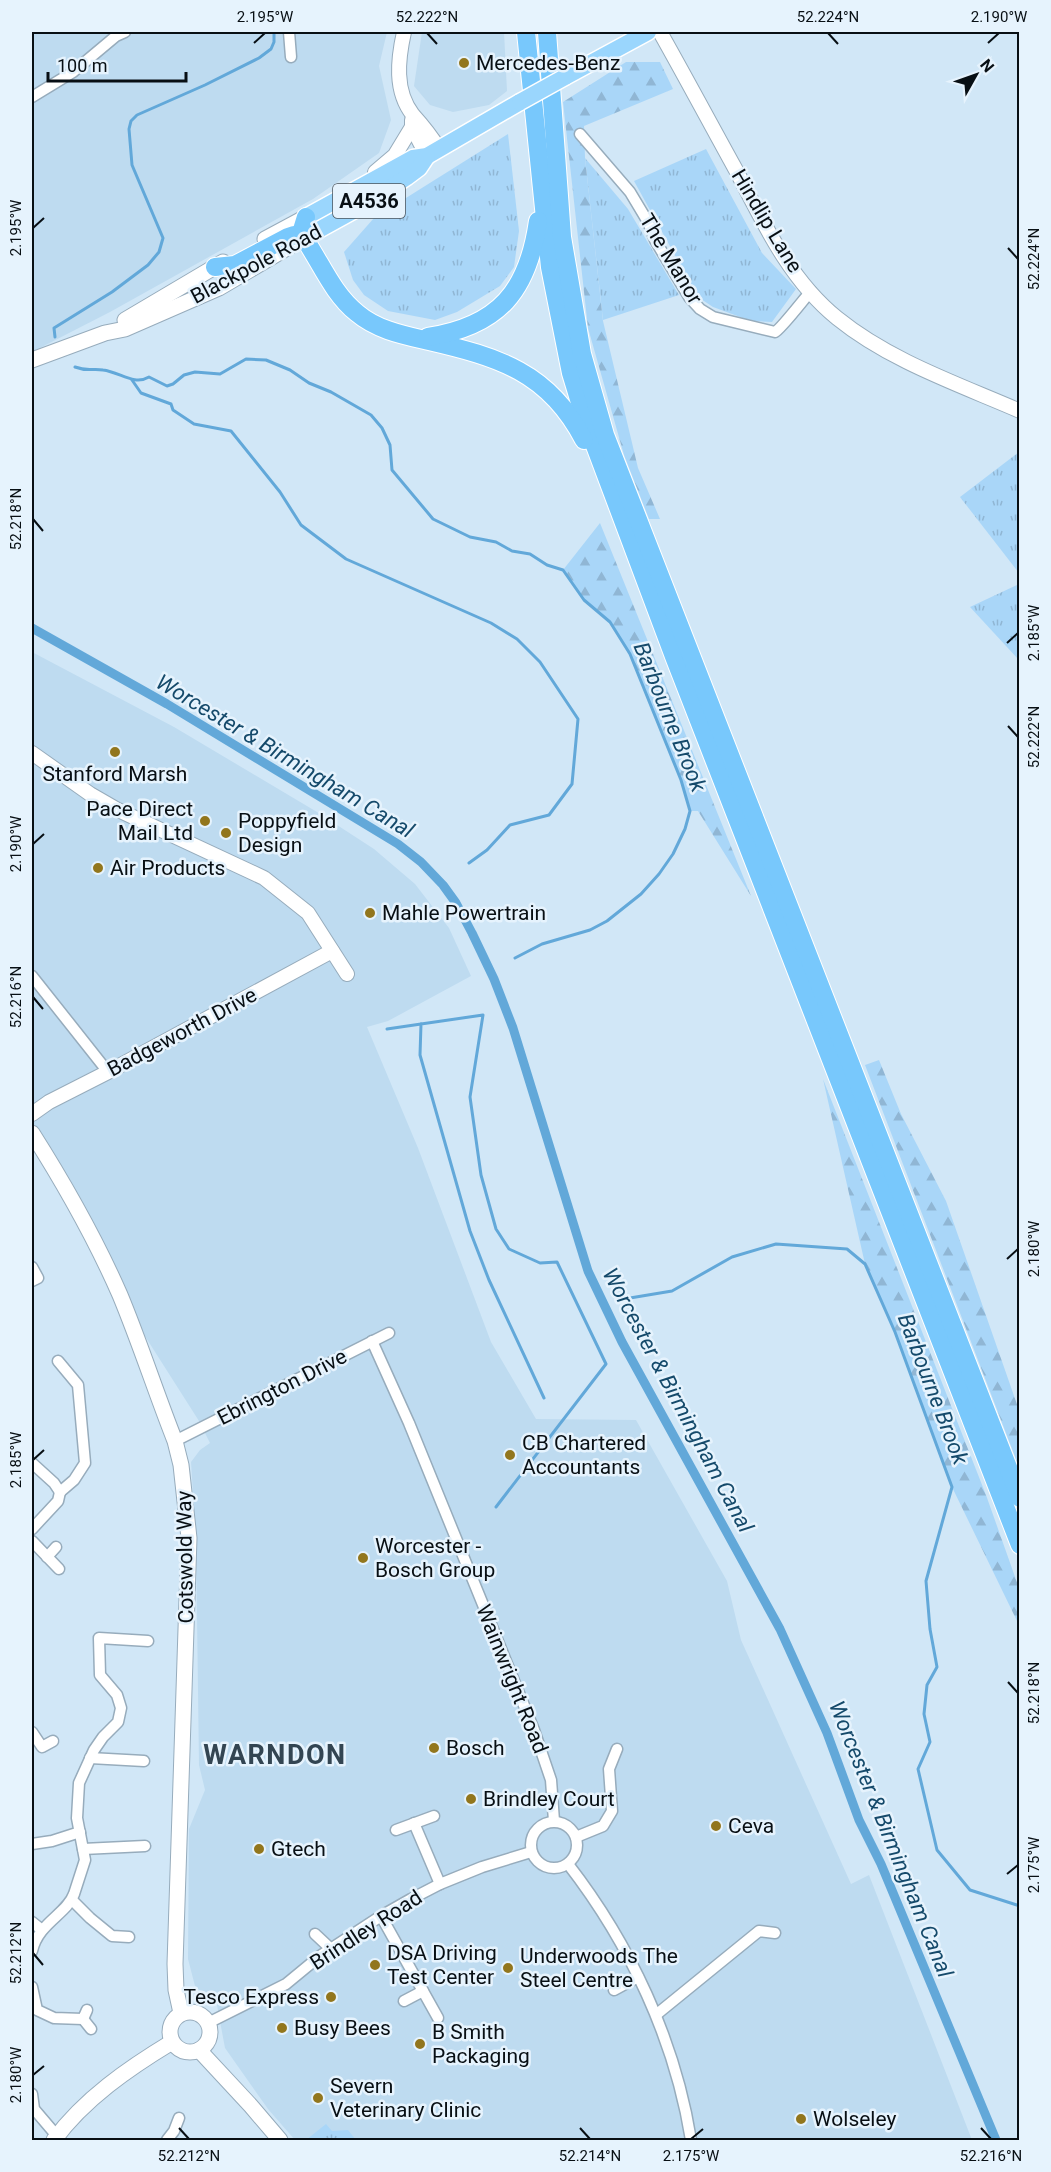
<svg xmlns="http://www.w3.org/2000/svg" width="1051" height="2172" font-family="Roboto,sans-serif">
<style>
.built{fill:#bedbf0}
.grass{fill:url(#grass-tufts)}
.forest{fill:url(#forest-firs)}
.lines{fill:none;stroke-linecap:round;stroke-linejoin:round}
.stream{stroke:#62a8d9;stroke-width:3}
.canal{stroke:#62a8d9;stroke-width:9}
.minor-casing{stroke:#97acbc;stroke-width:13}
.tertiary-casing{stroke:#97acbc;stroke-width:16}
.secondary-casing{stroke:#97acbc;stroke-width:17}
.primary-casing{stroke:#fff;stroke-width:19}
.trunk-casing{stroke:#fff;stroke-width:20}
.minor{stroke:#fff;stroke-width:10}
.tertiary{stroke:#fff;stroke-width:14}
.secondary{stroke:#fff;stroke-width:15}
.primary{stroke:#9ad6fd;stroke-width:16}
.trunk{stroke:#78c8fc;stroke-width:18}
.primary-bridge-casing{stroke:#fff;stroke-width:19;stroke-linecap:butt}
.primary-bridge{stroke:#9ad6fd;stroke-width:16}
.ticks{fill:none;stroke:#080f14;stroke-width:2}
.poi-dot{fill:#92761d;stroke:#e6f3fd;stroke-width:2}
.labels{text-anchor:middle;dominant-baseline:central;stroke-width:5;stroke-linejoin:round;paint-order:stroke}
.shield{fill:#e6f3fd;stroke:#4b535a;stroke-width:1.5}
.shield-label{font-size:20px;font-weight:bold;fill:#080f14}
.poi-label{font-size:21px;fill:#080f14;stroke:#e6f3fd;text-anchor:start}
.street-label{font-size:21px;fill:#080f14;stroke:#e6f3fd}
.water-label{font-size:22px;font-style:italic;fill:#154a6b;stroke:#e6f3fd}
.district-label{font-size:27px;font-weight:bold;letter-spacing:1.5px;fill:#334552;stroke:#e6f3fd}
.neatline{fill:none;stroke:#080f14;stroke-width:2}
.ticks-label{font-size:15px;text-anchor:middle;fill:#080f14}
</style>
<defs>
<pattern id="grass-tufts" width="24" height="20" patternUnits="userSpaceOnUse" patternTransform="scale(1.5)"><rect width="24" height="20" fill="#a9d6f8"/><path d="M3 7l-1-3M5 7V3M7 7l1-3M15 17l-1-3M17 17v-4M19 17l1-3" fill="none" stroke="#90b6d4"/></pattern>
<pattern id="forest-firs" width="22" height="20" patternUnits="userSpaceOnUse" patternTransform="scale(1.5)"><rect width="22" height="20" fill="#a9d6f8"/><path d="M5 1l3.5 6h-7zM16 11l3.5 6h-7z" fill="#90b6d4"/></pattern>
</defs>
<rect width="100%" height="100%" fill="#d1e7f7"/>
<g class="built">
<path d="M 32,32 L 387,32 L 379,66 L 391,120 L 379,153 L 313,199 L 110,312 L 32,352 Z"/>
<path d="M 422,32 L 504,32 L 507,91 L 489,105 L 453,112 L 430,105 L 414,86 Z"/>
<path d="M 32,652 L 174,727 L 317,812 L 374,849 L 415,884 L 449,928 L 471,976 L 388,1021 L 367,1027 L 418,1148 L 491,1342 L 536,1419 L 636,1420 L 727,1581 L 741,1640 L 851,1884 L 869,1875 L 972,2140 L 295,2140 L 268,2109 L 225,2048 L 217,2005 L 195,1986 L 188,1959 L 189,1829 L 205,1790 L 199,1765 L 196,1540 L 191,1462 L 200,1450 L 210,1443 L 199,1421 L 136,1322 L 43,1138 L 32,1121 Z"/>
</g>
<g class="grass">
<path d="M 508,134 L 519,231 L 514,267 L 500,286 L 457,312 L 435,320 L 388,311 L 364,295 L 353,280 L 344,252 L 374,218 Z"/>
<path d="M 706,149 L 762,253 L 796,289 L 772,322 L 751,321 L 713,307 L 698,297 L 634,181 Z"/>
<path d="M 585,158 L 628,209 L 679,295 L 603,320 Z"/>
<path d="M 1019,452 L 1019,573 L 960,497 Z"/>
<path d="M 1019,584 L 1019,660 L 970,607 Z"/>
<path d="M 326,2124 L 332,2131 L 348,2130 L 356,2140 L 306,2140 Z"/>
</g>
<g class="forest">
<path d="M 626,62 L 660,62 L 673,89 L 584,126 L 585,158 L 603,321 L 638,468 L 660,519 L 649,519 L 624,455 L 588,328 L 563,102 Z"/>
<path d="M 600,523 L 751,896 L 698,811 L 690,811 L 681,780 L 630,654 L 610,622 L 584,600 L 563,570 Z"/>
<path d="M 879,1060 L 901,1114 L 946,1201 L 1019,1410 L 1019,1467 L 865,1065 Z"/>
<path d="M 823,1079 L 986,1495 L 1019,1588 L 1019,1625 L 952,1487 L 895,1332 L 865,1264 Z"/>
</g>
<g class="lines">
<g class="stream">
<path d="M 55,337 L 54,328 L 112,292 L 148,265 L 159,252 L 163,238 L 132,165 L 129,129 L 131,121 L 137,115 L 205,85 L 259,58 L 271,49 L 274,42 L 274,32"/>
<path d="M 75,367 C 88,372 92,368 103,370 C 120,372 134,386 149,377 L 167,386 L 173,384 L 184,375 L 195,372 L 220,374 L 246,359 L 266,360 L 290,370 L 309,383 L 331,392 L 371,415 L 382,428 L 390,445 L 392,470 L 433,519 L 470,537 L 496,542 L 512,551 L 530,554 L 547,565 L 563,570 L 584,600 L 610,622 L 630,654 L 681,780 L 690,811 L 685,829 L 673,854 L 659,874 L 641,894 L 607,921 L 590,930 L 542,944 L 515,958"/>
<path d="M 132,380 L 141,393 L 171,404 L 173,410 L 194,424 L 231,431 L 280,492 L 301,525 L 346,559 L 491,623 L 517,639 L 540,662 L 578,719 L 572,784 L 549,815 L 510,825 L 487,850 L 469,863"/>
<path d="M 387,1029 L 421,1024"/>
<path d="M 624,1299 L 672,1291 L 732,1257 L 776,1244 L 847,1249 L 865,1264 L 895,1332 L 952,1487 L 926,1581 L 930,1629 L 937,1667 L 927,1685 L 924,1714 L 930,1742 L 918,1769 L 937,1850 L 970,1890 L 1020,1906"/>
<path d="M 496,1507 L 606,1364 L 557,1262 L 540,1263 L 509,1249 L 496,1229 L 481,1175 L 470,1097 L 483,1015 L 421,1024 L 420,1055 L 470,1231 L 489,1280 L 544,1398"/>
</g>
<path class="canal" d="M 32,628 L 167,704 L 398,844 L 421,862 L 443,885 L 456,903 L 472,933 L 494,979 L 513,1028 L 588,1271 L 622,1342 L 780,1629 L 827,1733 L 859,1820 L 881,1864 L 996,2140"/>
<g class="minor-casing">
<g id="minor">
<path d="M 289,32 L 291,57"/>
<path d="M 32,97 L 73,72 L 116,36 L 125,32"/>
<path d="M 580,134 L 630,192 L 648,222 L 655,240 L 689,297 L 700,309 L 713,317 L 775,332 C 781,329 804,299 811,291"/>
<path d="M 32,976 L 108,1072"/>
<path d="M 32,1267 L 38,1278 L 32,1281"/>
<path d="M 372,1341 L 409,1423 L 534,1730 L 551,1780 L 554,1821"/>
<path d="M 58,1361 L 78,1385 L 85,1463 L 74,1480 L 60,1492"/>
<path d="M 175,1441 L 389,1333"/>
<path d="M 32,1463 L 54,1483 L 60,1492"/>
<path d="M 32,1529 L 58,1501 L 60,1492"/>
<path d="M 32,1541 L 59,1569"/>
<path d="M 47,1557 L 56,1547"/>
<path d="M 32,1732 L 42,1747 L 53,1741"/>
<path d="M 90,1758 L 144,1761"/>
<circle cx="554" cy="1845" r="23"/>
<path d="M 414,1823 L 440,1884"/>
<path d="M 396,1830 L 434,1816"/>
<path d="M 576,1837 L 603,1826 L 612,1811 L 609,1769 L 617,1749"/>
<path d="M 32,1844 L 52,1841 L 80,1832"/>
<path d="M 83,1849 L 145,1846"/>
<path d="M 568,1864 C 630,1944 675,2040 691,2140"/>
<path d="M 72,1900 L 90,1918 L 112,1936 L 129,1937"/>
<path d="M 381,1916 L 438,2018"/>
<path d="M 32,1922 L 42,1930"/>
<path d="M 315,1934 L 331,1949"/>
<path d="M 32,1951 C 38,1923 67,1914 74,1894 L 85,1860 L 77,1818 L 79,1783 L 94,1750 L 103,1737 L 118,1722 L 121,1708 L 117,1695 L 100,1675 L 99,1638 L 148,1641"/>
<path d="M 32,1987 L 37,2010 L 54,2018 L 83,2019 L 87,2010"/>
<path d="M 614,1990 L 638,1977"/>
<path d="M 404,2001 L 423,1991"/>
<path d="M 657,2014 L 759,1931 L 775,1933"/>
<path d="M 83,2019 L 91,2029"/>
<path d="M 208,2023 L 286,1984 L 320,1956 L 381,1916 L 411,1899 L 440,1884 L 482,1867 L 531,1852"/>
<path d="M 32,2094 L 34,2109 L 57,2136"/>
<path d="M 167,2140 L 174,2131 L 179,2118"/>
</g>
</g>
<g class="tertiary-casing">
<g id="tertiary">
<path d="M 404,32 C 398,59 394,91 413,115 C 423,126 431,136 439,149"/>
<path d="M 660,32 C 686,78 711,125 737,172 C 764,224 790,280 837,318 C 890,361 958,384 1020,411"/>
<path d="M 412,120 L 412,127 L 427,156"/>
<path d="M 375,172 L 395,155 L 412,127"/>
<path d="M 32,753 L 90,794 L 116,809 L 264,878 L 308,913 L 347,974"/>
<path d="M 32,1114 L 49,1102 L 108,1072 L 332,951"/>
</g>
</g>
<g class="secondary-casing">
<g id="secondary">
<path d="M 265,239 L 306,217"/>
<path d="M 125,320 L 223,262"/>
<path d="M 32,360 L 105,333 L 125,329 L 219,288 L 304,238"/>
<path d="M 32,1133 C 65,1185 95,1238 120,1295 C 140,1343 156,1393 175,1441 L 181,1465 L 189,1538 L 175,1964 L 176,1990 L 181,2013"/>
<circle cx="190" cy="2032" r="20"/>
<path d="M 199,2050 L 251,2106 L 280,2140"/>
<path d="M 54,2140 C 84,2099 129,2068 172,2042"/>
</g>
</g>
<g class="primary-casing">
<g id="primary">
<path d="M 565,77 L 648,32"/>
<path d="M 306,217 L 413,158 L 427,156 L 520,102"/>
<path d="M 304,238 L 364,205 L 407,177 L 419,168 L 427,156"/>
</g>
</g>
<g class="trunk-casing">
<g id="trunk">
<path d="M 526,32 L 550,267 L 571,373 L 585,419 L 675,659 L 1020,1545"/>
<path d="M 547,32 L 562,237 L 582,354 L 605,435 L 1020,1498"/>
<path d="M 306,217 L 302,230 L 304,238 C 321,263 333,294 357,313 C 377,330 403,335 429,341 C 498,357 549,372 584,440"/>
<path d="M 215,267 L 235,265 L 288,237 L 294,235 L 304,238"/>
<path d="M 428,337 C 499,326 528,291 538,221"/>
</g>
</g>
<use href="#minor" class="minor"/>
<use href="#tertiary" class="tertiary"/>
<use href="#secondary" class="secondary"/>
<use href="#primary" class="primary"/>
<use href="#trunk" class="trunk"/>
<g class="primary-bridge-casing">
<path id="primary-bridge" d="M 520,102 L 565,77"/>
</g>
<use href="#primary-bridge" class="primary-bridge"/>
</g>
<path class="ticks" d="M 427,33 L 437,44M 828,33 L 838,44M 254,43 L 265,33M 988,43 L 999,33M 33,228 L 44,218M 1008,248 L 1018,259M 33,519 L 43,531M 1007,643 L 1018,633M 1008,726 L 1018,737M 33,844 L 44,834M 33,997 L 43,1009M 1007,1259 L 1018,1249M 33,1460 L 44,1450M 1008,1682 L 1018,1693M 1007,1874 L 1018,1865M 33,1953 L 43,1965M 33,2075 L 44,2066M 179,2128 L 189,2139M 580,2128 L 590,2139M 981,2128 L 991,2139M 691,2139 L 703,2129"/>
<g class="poi-dot">
<circle cx="464" cy="63" r="6"/>
<circle cx="115" cy="752" r="6"/>
<circle cx="205" cy="821" r="6"/>
<circle cx="226" cy="833" r="6"/>
<circle cx="98" cy="868" r="6"/>
<circle cx="370" cy="913" r="6"/>
<circle cx="510" cy="1455" r="6"/>
<circle cx="363" cy="1558" r="6"/>
<circle cx="434" cy="1748" r="6"/>
<circle cx="471" cy="1799" r="6"/>
<circle cx="716" cy="1826" r="6"/>
<circle cx="259" cy="1849" r="6"/>
<circle cx="375" cy="1965" r="6"/>
<circle cx="508" cy="1968" r="6"/>
<circle cx="331" cy="1997" r="6"/>
<circle cx="282" cy="2028" r="6"/>
<circle cx="420" cy="2044" r="6"/>
<circle cx="318" cy="2098" r="6"/>
<circle cx="801" cy="2119" r="6"/>
</g>
<g class="labels">
<rect class="shield" x="333" y="184" width="72" height="34" rx="4.5"/>
<g class="shield-label">
<text x="369" y="201">A4536</text>
</g>
<g class="poi-label">
<text x="476" y="63">Mercedes-Benz</text>
<text x="115" y="774" text-anchor="middle">Stanford Marsh</text>
<text x="193" y="809" text-anchor="end">Pace Direct<tspan x="193" dy="24">Mail Ltd</tspan></text>
<text x="238" y="821">Poppyfield<tspan x="238" dy="24">Design</tspan></text>
<text x="110" y="868">Air Products</text>
<text x="382" y="913">Mahle Powertrain</text>
<text x="522" y="1443">CB Chartered<tspan x="522" dy="24">Accountants</tspan></text>
<text x="375" y="1546">Worcester -<tspan x="375" dy="24">Bosch Group</tspan></text>
<text x="446" y="1748">Bosch</text>
<text x="483" y="1799">Brindley Court</text>
<text x="728" y="1826">Ceva</text>
<text x="271" y="1849">Gtech</text>
<text x="387" y="1953">DSA Driving<tspan x="387" dy="24">Test Center</tspan></text>
<text x="520" y="1956">Underwoods The<tspan x="520" dy="24">Steel Centre</tspan></text>
<text x="319" y="1997" text-anchor="end">Tesco Express</text>
<text x="294" y="2028">Busy Bees</text>
<text x="432" y="2032">B Smith<tspan x="432" dy="24">Packaging</tspan></text>
<text x="330" y="2086">Severn<tspan x="330" dy="24">Veterinary Clinic</tspan></text>
<text x="813" y="2119">Wolseley</text>
</g>
<g class="street-label">
<text transform="translate(767 221) rotate(59)">Hindlip Lane</text>
<text transform="translate(671 259) rotate(59)">The Manor</text>
<text transform="translate(256 264) rotate(-28)">Blackpole Road</text>
<text transform="translate(182 1032) rotate(-28)">Badgeworth Drive</text>
<text transform="translate(282 1387) rotate(-27)">Ebrington Drive</text>
<text transform="translate(185 1557) rotate(-91)">Cotswold Way</text>
<text transform="translate(512 1679) rotate(68)">Wainwright Road</text>
<text transform="translate(366 1930) rotate(-33)">Brindley Road</text>
</g>
<g class="water-label">
<text transform="translate(670 717) rotate(68)">Barbourne Brook</text>
<text transform="translate(285 756) rotate(31)">Worcester &amp; Birmingham Canal</text>
<text transform="translate(933 1389) rotate(69)">Barbourne Brook</text>
<text transform="translate(678 1400) rotate(62)">Worcester &amp; Birmingham Canal</text>
<text transform="translate(891 1839) rotate(68)">Worcester &amp; Birmingham Canal</text>
</g>
<g class="district-label">
<text x="275" y="1755">WARNDON</text>
</g>
</g>
<rect width="1051" height="2172" fill="none" stroke="#e6f3fd" stroke-width="66"/>
<g transform="translate(976 75) rotate(50)" stroke="#e6f3fd" stroke-width="4.5" paint-order="stroke">
<path d="M0-4.5L10 22L0 15L-10 22Z" fill="#080f14"/>
<text y="-9" font-size="16" font-weight="bold" text-anchor="middle" fill="#080f14">N</text>
</g>
<path d="M48 72v9h138v-9" fill="none" stroke="#080f14" stroke-width="3"/>
<text x="57" y="72" font-size="18" fill="#080f14" stroke="#e6f3fd" stroke-width="4.5" paint-order="stroke">100 m</text>
<rect x="33" y="33" width="985" height="2106" class="neatline"/>
<g class="ticks-label">
<text x="265" y="22">2.195°W</text>
<text x="427" y="22">52.222°N</text>
<text x="828" y="22">52.224°N</text>
<text x="999" y="22">2.190°W</text>
<text transform="translate(16 228) rotate(-90)" y="5">2.195°W</text>
<text transform="translate(1034 259) rotate(-90)" y="5">52.224°N</text>
<text transform="translate(16 519) rotate(-90)" y="5">52.218°N</text>
<text transform="translate(1034 633) rotate(-90)" y="5">2.185°W</text>
<text transform="translate(1034 737) rotate(-90)" y="5">52.222°N</text>
<text transform="translate(16 844) rotate(-90)" y="5">2.190°W</text>
<text transform="translate(16 997) rotate(-90)" y="5">52.216°N</text>
<text transform="translate(1034 1249) rotate(-90)" y="5">2.180°W</text>
<text transform="translate(16 1460) rotate(-90)" y="5">2.185°W</text>
<text transform="translate(1034 1693) rotate(-90)" y="5">52.218°N</text>
<text transform="translate(1034 1865) rotate(-90)" y="5">2.175°W</text>
<text transform="translate(16 1953) rotate(-90)" y="5">52.212°N</text>
<text transform="translate(16 2075) rotate(-90)" y="5">2.180°W</text>
<text x="189" y="2161">52.212°N</text>
<text x="590" y="2161">52.214°N</text>
<text x="691" y="2161">2.175°W</text>
<text x="991" y="2161">52.216°N</text>
</g>
</svg>
